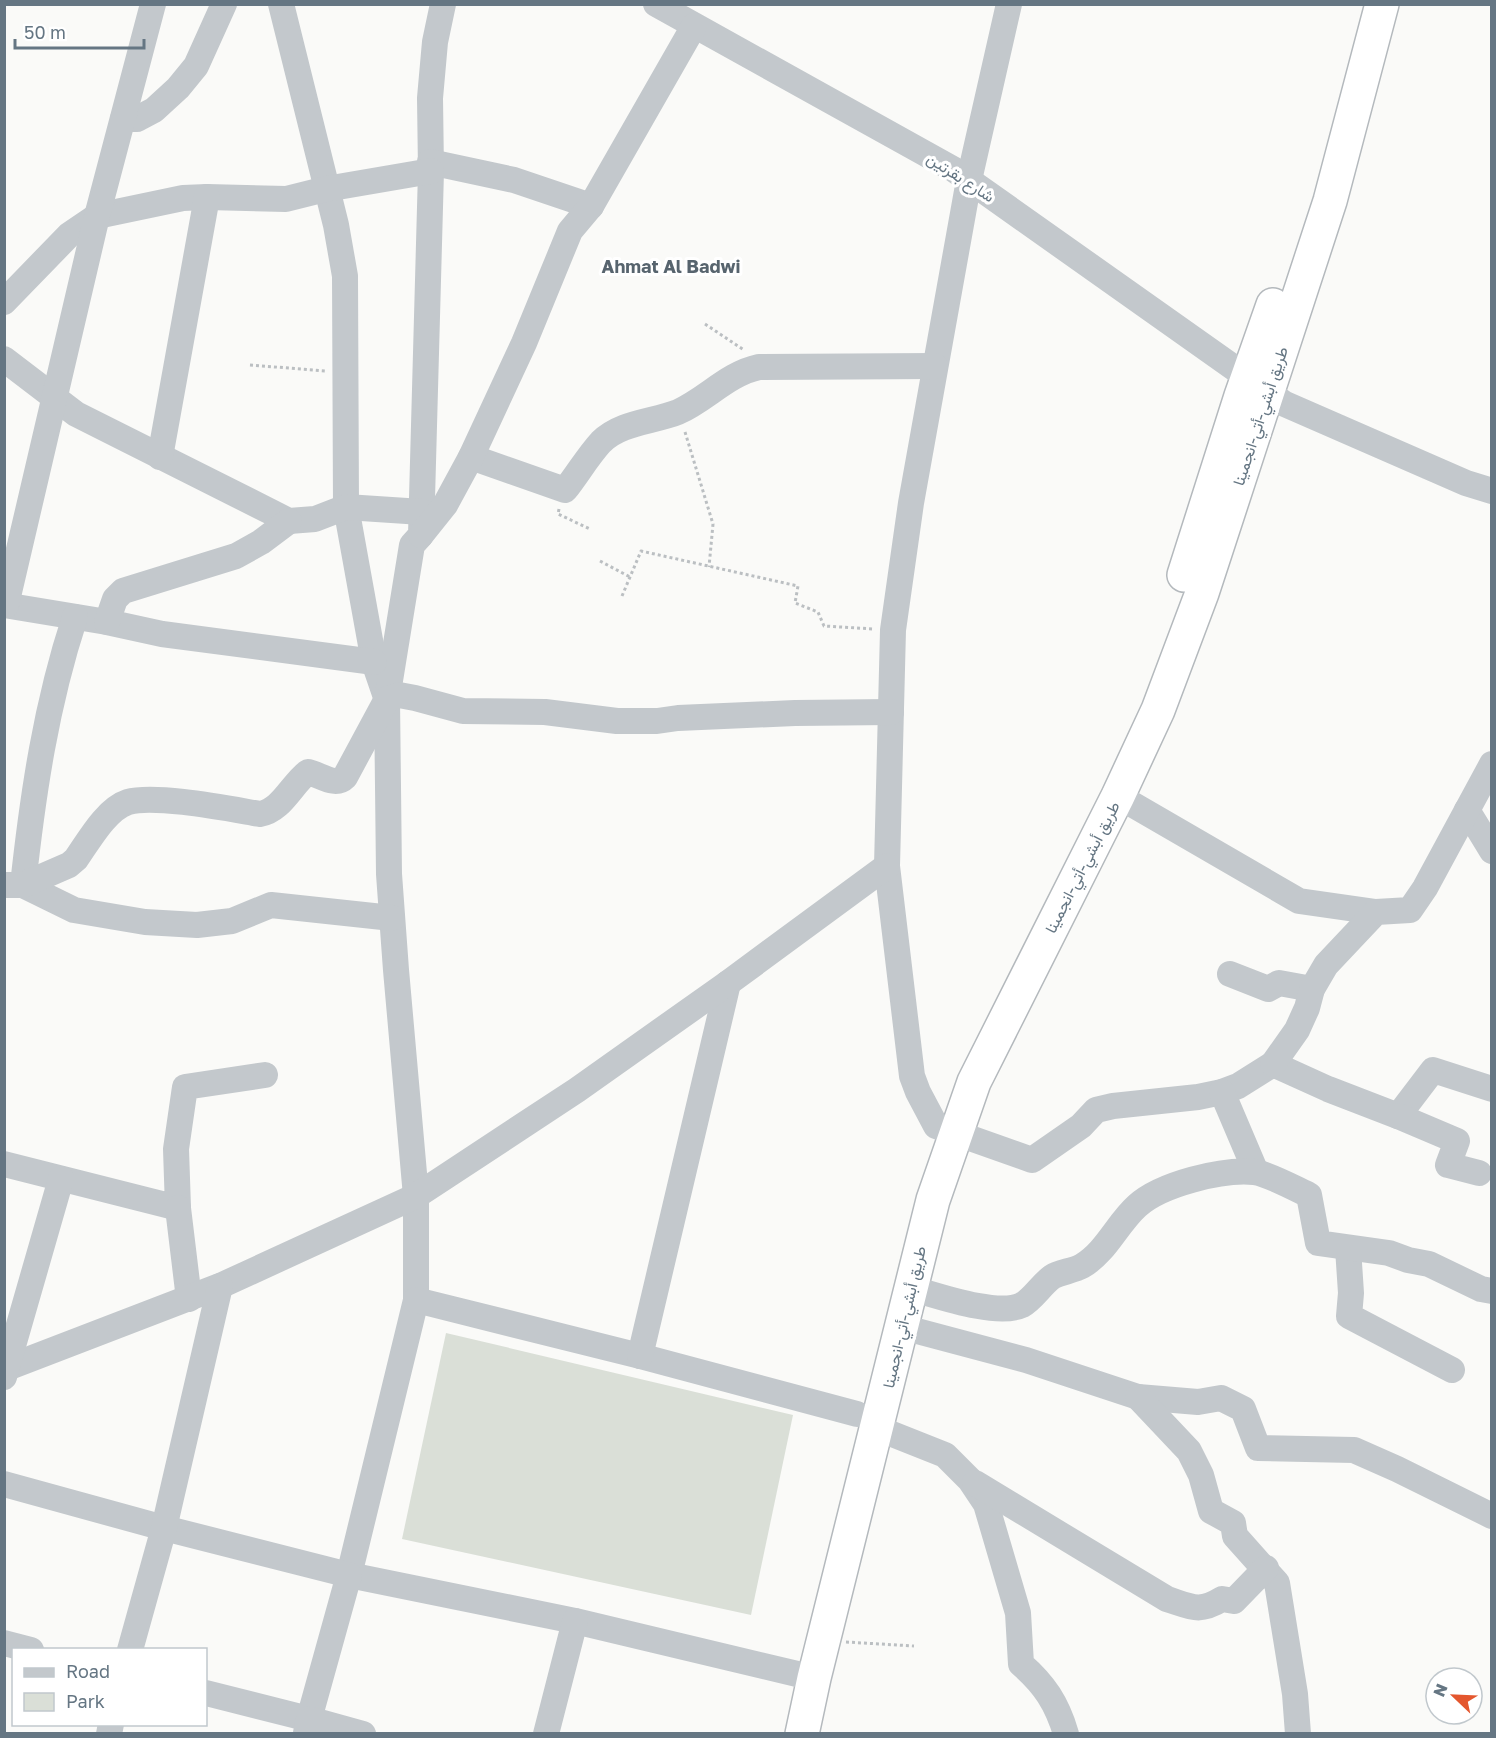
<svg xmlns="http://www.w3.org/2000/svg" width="1496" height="1738" font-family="'Golos Text',Vazirmatn,sans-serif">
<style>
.green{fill:#dadfd7}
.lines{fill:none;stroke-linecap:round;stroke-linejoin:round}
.highway-casing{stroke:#b4b9bd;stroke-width:36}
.path{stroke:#bbbfc2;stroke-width:3;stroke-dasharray:3 3;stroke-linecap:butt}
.minor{stroke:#c3c8cc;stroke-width:26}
.highway{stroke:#fff;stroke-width:33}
.labels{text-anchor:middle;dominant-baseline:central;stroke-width:6;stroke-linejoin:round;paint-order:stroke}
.street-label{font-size:16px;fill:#657683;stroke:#fff}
.neighbourhood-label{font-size:18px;font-weight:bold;fill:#57646e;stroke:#fff}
</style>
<rect width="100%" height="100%" fill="#fafaf8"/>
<path class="green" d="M 446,1333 L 793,1415 L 751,1615 L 402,1539 Z"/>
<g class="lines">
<g class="highway-casing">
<g id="highway">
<path d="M 1184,575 L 1241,396 L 1273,305"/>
<path d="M 802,1734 L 814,1678 L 933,1200 L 974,1082 L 1118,796 L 1158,710 L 1202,593 L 1330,201 L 1382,4"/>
</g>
</g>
<g class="path">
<path d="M 705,324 L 744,350"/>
<path d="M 250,365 L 326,371"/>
<path d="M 685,432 L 713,524 L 709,567"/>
<path d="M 559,509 L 558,514 L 590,529"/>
<path d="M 600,561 L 630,577"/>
<path d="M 622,596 L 641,551 L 798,586 L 795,603 L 818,612 L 824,626 L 874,629"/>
<path d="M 846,1642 L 914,1646"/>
</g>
<g class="minor">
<path d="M 281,4 L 336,225 L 345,276 L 346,507 L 374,662 L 386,697"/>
<path d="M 443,4 L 435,42 L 430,98 L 431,171 L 421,535 L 412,545 L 387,699 L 389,874 L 396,970 L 416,1196 L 416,1300 L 349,1575 L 575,1621 L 814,1678"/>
<path d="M 656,4 L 953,169 L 1285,404 L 1466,483 L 1492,491"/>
<path d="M 1009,4 L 969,180 L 911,503 L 893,630 L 887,866 L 912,1076 L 918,1092 L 936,1126 L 1032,1160 L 1081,1126 L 1096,1110 L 1113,1106 L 1198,1097 L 1222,1092 L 1238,1086 L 1273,1064 L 1328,1089 L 1398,1116 L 1433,1070 L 1492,1089"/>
<path d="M 123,119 L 137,119 L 154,110 L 178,88 L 196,66 L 224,4"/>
<path d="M 430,162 L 514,180 L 591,206"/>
<path d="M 4,302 L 69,235 L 97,216 L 183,198 L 207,197 L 286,199 L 326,189 L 431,171"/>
<path d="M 4,359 L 76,414 L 289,521 L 315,519 L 346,507 L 422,512"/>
<path d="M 160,457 L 207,197"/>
<path d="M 471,457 L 565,490 C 577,475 588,456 601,442 C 621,422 653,422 678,412 C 707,399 727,374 759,367 L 935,366"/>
<path d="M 421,535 L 445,505 L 471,457 L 524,343 L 570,231 L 591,206 L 694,26"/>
<path d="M 4,605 L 107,622 L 162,634 L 374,662"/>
<path d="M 6,605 L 97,216 L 153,4"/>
<path d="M 75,617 C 46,705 33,793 23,885 L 74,910 L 145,922 L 197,925 L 232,921 L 271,905 L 392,918"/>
<path d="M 107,622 L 115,599 L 123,591 L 236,556 L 261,542 L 289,521"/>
<path d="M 1118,796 L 1299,901 L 1376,912"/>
<path d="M 1467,810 L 1492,851"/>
<path d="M 4,885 L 23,885 L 69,865 L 76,859 C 88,842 106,809 128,802 C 155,794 230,809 260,814 C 282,810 291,785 308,772 C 321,775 335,787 345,777 L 387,699 L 399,695 L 415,698 L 463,711 L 545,712 L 617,721 L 657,721 L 678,718 L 795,713 L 891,712"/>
<path d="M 1230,974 L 1268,989 L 1279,983 L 1312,989"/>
<path d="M 1273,1064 L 1297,1030 L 1307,1008 L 1312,989 L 1326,965 L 1376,912 L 1410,910 L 1425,888 L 1492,764"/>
<path d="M 1222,1092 L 1256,1172"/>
<path d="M 1398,1116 L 1457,1141 L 1448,1165 L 1479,1173"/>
<path d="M 4,1164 L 178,1208 L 176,1149 L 185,1087 L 265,1075"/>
<path d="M 178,1208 L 189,1299"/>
<path d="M 1348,1248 L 1351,1293 L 1349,1316 L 1452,1370"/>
<path d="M 910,1288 C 936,1295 997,1317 1022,1305 C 1033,1299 1041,1285 1052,1277 C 1060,1272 1073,1271 1082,1266 C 1106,1252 1117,1224 1137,1206 C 1161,1184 1222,1169 1254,1172 C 1266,1173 1296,1189 1309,1195 L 1318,1243 L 1389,1253 L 1408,1260 L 1429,1264 L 1481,1289 L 1492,1291"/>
<path d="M 416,1300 L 640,1356 L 857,1414"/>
<path d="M 902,1327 L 1026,1360 L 1138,1397 L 1198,1402 L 1221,1398 L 1243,1409 L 1258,1448 L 1354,1450 L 1397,1469 L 1492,1516"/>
<path d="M 640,1356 L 728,983"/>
<path d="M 4,1369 L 220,1286 L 416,1196 L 577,1090 L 728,983 L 887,866"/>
<path d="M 4,1377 L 61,1179"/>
<path d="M 1138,1397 L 1189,1451 L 1201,1475 L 1211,1511 L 1233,1523 L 1235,1536 L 1277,1583 L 1295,1694 L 1298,1734"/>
<path d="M 877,1428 L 945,1455 L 970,1480 L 986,1504 L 1018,1613 L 1021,1664 C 1044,1684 1057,1703 1066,1734"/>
<path d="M 975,1483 L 1167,1599 C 1192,1607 1199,1613 1222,1599 L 1234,1601 L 1266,1568"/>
<path d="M 4,1484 L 164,1528 L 349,1575 L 309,1719 L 206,1693"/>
<path d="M 4,1643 L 31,1650"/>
<path d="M 130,1650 L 164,1528 L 220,1286"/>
<path d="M 306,1733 L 309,1719 L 363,1734"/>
<path d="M 109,1734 L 111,1724"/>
<path d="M 546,1734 L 575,1621"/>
</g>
<use href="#highway" class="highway"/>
</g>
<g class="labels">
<g class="street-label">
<text transform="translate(961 177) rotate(33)">شارع بقرتين</text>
<text transform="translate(1260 416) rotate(-72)">طريق أبشي-أتي-انجمينا</text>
<text transform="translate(1082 867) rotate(-63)">طريق أبشي-أتي-انجمينا</text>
<text transform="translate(904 1317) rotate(-77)">طريق أبشي-أتي-انجمينا</text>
</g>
<g class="neighbourhood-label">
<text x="671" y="266">Ahmat Al Badwi</text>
</g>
</g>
<rect width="1496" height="1738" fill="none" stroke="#657683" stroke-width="12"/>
<rect x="12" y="1648" width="195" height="78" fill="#ffffff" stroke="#c1c8cd" stroke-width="1.5"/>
<rect x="24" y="1668" width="30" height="9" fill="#c3c8cc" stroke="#c1c8cd" stroke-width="1.5"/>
<text x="66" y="1678" font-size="18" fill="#657683">Road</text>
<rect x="24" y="1693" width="30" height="18" fill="#dadfd7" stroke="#c1c8cd" stroke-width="1.5"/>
<text x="66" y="1708" font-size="18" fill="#657683">Park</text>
<g transform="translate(1454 1696) rotate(293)"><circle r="28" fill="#ffffff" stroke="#c1c8cd" stroke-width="1.5"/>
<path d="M0-4.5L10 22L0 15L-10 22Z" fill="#e4572e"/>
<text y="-9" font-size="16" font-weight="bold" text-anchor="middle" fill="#657683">N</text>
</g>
<path d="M15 39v9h129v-9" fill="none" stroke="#657683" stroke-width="3"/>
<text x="24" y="39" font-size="18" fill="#657683" stroke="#ffffff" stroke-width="4.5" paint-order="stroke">50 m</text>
</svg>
